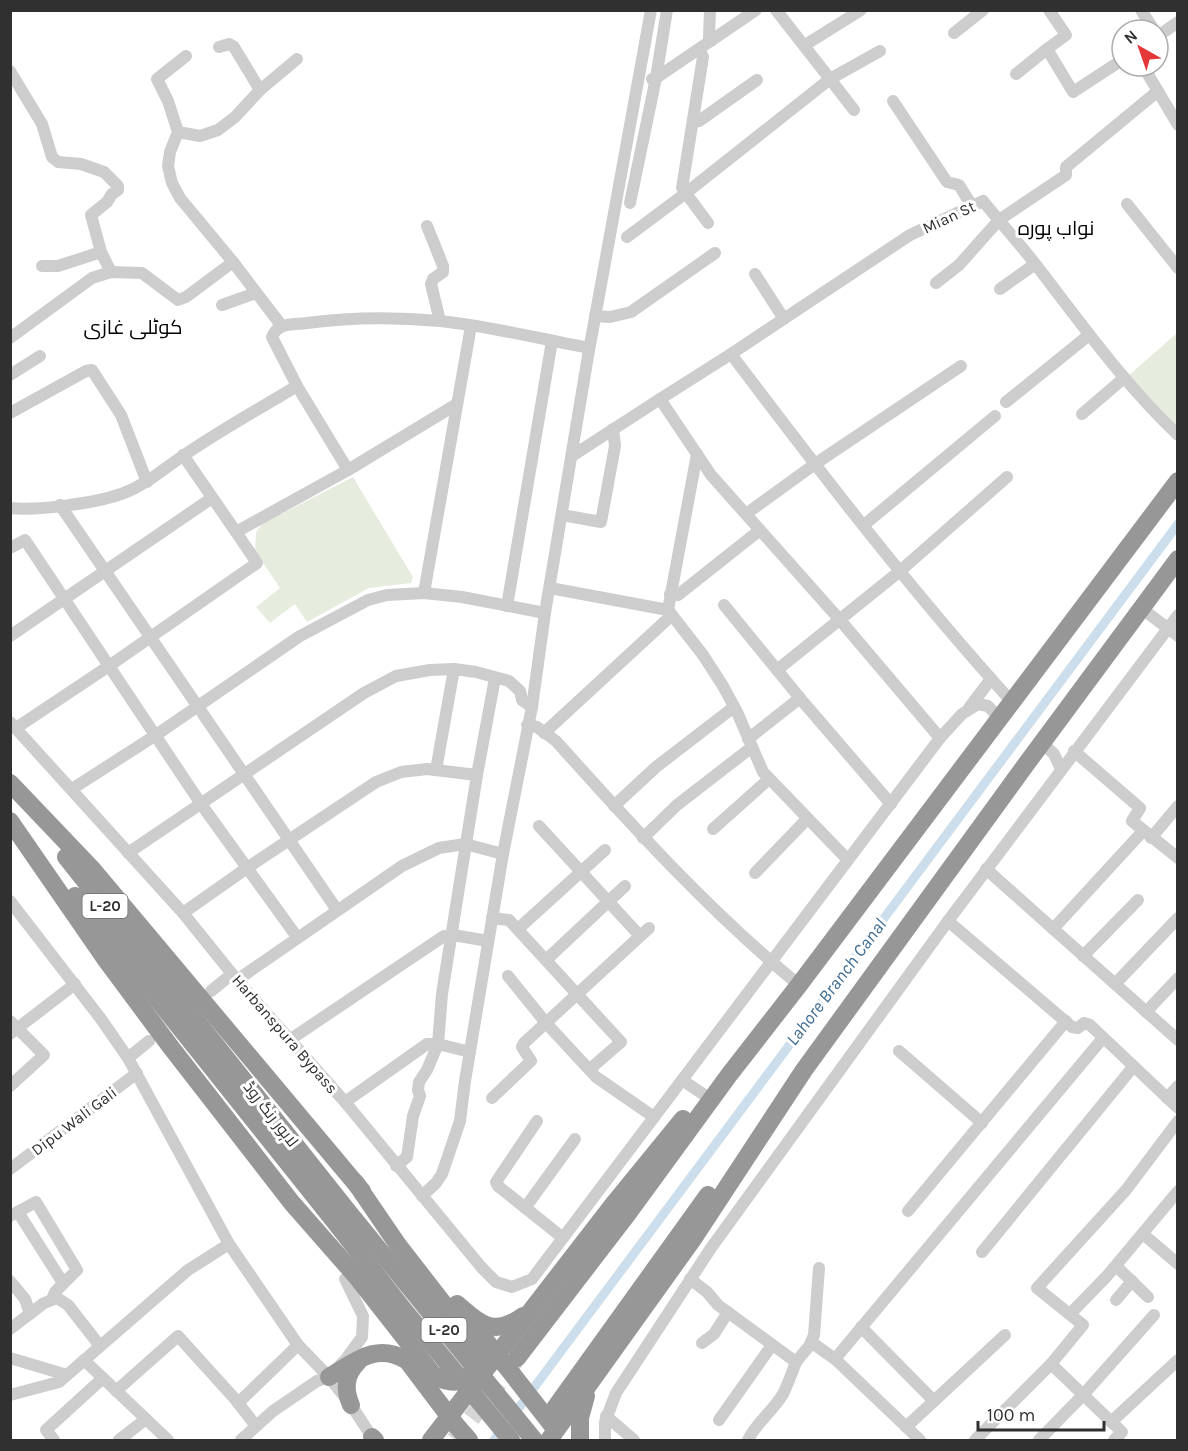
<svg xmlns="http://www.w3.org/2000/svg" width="1188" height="1451" font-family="Karla,Cairo,sans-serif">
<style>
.green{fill:#e6eddf}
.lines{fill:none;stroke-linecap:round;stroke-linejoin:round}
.canal{stroke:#ccdeec;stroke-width:9}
.highway-tunnel{stroke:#d6d6d6;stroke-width:18;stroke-dasharray:18 9;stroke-linecap:butt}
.minor{stroke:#cdcdcd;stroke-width:12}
.highway{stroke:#979797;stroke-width:18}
.highway-bridge{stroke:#979797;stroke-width:18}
.labels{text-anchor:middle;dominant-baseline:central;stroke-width:6;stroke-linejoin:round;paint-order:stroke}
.shield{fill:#fff;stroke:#6e6e6e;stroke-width:1.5}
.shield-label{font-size:15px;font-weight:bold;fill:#303030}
.street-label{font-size:16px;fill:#303030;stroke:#fff}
.water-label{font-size:18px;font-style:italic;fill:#3f6d92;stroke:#fff}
.quarter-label{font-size:20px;fill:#000;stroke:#fff}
</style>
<rect width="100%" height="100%" fill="#fff"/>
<g class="green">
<path d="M 1177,333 L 1177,431 L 1128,376 Z"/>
<path d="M 353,477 L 413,577 L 411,583 L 369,588 L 307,622 L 295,604 L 270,623 L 256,607 L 280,588 L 255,551 L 256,532 L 262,524 Z"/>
</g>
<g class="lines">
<g class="canal">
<path d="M 512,1417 L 1178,524"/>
<path d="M 494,1440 L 503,1428"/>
</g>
<path class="highway-tunnel" d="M 455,1440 L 517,1358"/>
<g class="minor">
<path d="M 710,10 L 709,37 L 711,41"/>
<path d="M 776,10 L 830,79 L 880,51"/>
<path d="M 1141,10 L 1154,30"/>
<path d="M 954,33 L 983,10"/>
<path d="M 1158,36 L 1178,22"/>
<path d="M 805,45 L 861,10"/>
<path d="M 219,47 L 229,44 L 234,47 L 260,90"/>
<path d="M 699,49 L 703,57 L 682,188 L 708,223"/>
<path d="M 1047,49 L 1066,35 L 1049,10"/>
<path d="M 186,56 L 157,79 L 168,101 L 178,132 L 170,152 L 168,166 L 172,183 L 180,198 L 233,262"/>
<path d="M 1143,66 L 1178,125"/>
<path d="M 10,71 L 42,124 L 52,157 L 58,162 L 81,164 L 104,172 L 118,186 L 118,190 L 112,194 L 107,202 L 91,215 L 101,252 L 111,272"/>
<path d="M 1016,74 L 1047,49 L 1073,92 L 1122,60"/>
<path d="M 652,79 L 656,78 L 756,10"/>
<path d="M 893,101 L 947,182 L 959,185 L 972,206"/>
<path d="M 693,122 L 699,121 L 757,80"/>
<path d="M 178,132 L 200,136 L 218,130 L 235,117 L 260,90 L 297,59"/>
<path d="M 630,203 L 656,78 L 667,10"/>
<path d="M 1127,204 L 1178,268"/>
<path d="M 427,226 L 443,266 L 443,272 L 433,279 L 431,284 L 440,321"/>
<path d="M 627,237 L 686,193 L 830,79 L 854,110"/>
<path d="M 42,266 L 58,266 L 101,252"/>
<path d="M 755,274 L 784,319"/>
<path d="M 936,283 L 959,265 L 999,220 L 1066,175 L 1066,167 L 1158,91"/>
<path d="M 1000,289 L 1035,264"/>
<path d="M 222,305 L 256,293"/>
<path d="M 595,316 L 610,317 L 631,312 L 715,253"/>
<path d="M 10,338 L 92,278 L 111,272 L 142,273 L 178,300 L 186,297 L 233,262 L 281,325"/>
<path d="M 731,354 C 821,473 912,592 1012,702"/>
<path d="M 10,375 L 40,356"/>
<path d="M 297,386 L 348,470"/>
<path d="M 660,399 L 731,354 L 910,235 L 983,201 C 1000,222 1019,243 1036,265 C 1081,323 1124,384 1178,435"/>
<path d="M 1006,402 L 1089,335"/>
<path d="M 10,413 L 86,371 L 92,370 L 121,415 L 147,482"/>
<path d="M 1082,414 L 1124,378"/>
<path d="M 183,455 L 236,532"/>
<path d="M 572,456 L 660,399 L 711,475 L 840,620 L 940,738"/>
<path d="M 60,505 L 337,910"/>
<path d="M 10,508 C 39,511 97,503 124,493 C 147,484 163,469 183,456 C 219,431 259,409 297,386 L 272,337 C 277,322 294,325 307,323 C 351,317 396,317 440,321 C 490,326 540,339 589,348"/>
<path d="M 746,514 L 815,464 L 961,366"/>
<path d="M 562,515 L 601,522 L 615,446 L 613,429"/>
<path d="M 864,525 L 995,416"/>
<path d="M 10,548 L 25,540 L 201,804 L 297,937"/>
<path d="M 550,588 L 668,610 L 703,655 L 723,686 L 737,712 L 763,772 L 848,860"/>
<path d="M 424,593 L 471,326"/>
<path d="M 670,594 L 678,595 L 760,530"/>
<path d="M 724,605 L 804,703 L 891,804"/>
<path d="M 507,606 L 552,341"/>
<path d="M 1141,608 L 1178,636"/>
<path d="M 668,610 L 697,454"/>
<path d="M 10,636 L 212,498"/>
<path d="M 777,670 L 900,571 L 1007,477"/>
<path d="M 969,708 L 991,679"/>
<path d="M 10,722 L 183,913 L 237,980 L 345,1102 L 482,1268 L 496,1282 L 512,1287 L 532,1279 L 940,738 L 962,714 L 978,704 L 988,706 L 1000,719"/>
<path d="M 527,725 L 537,727 L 556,741 C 633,827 710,912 799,985"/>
<path d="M 16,728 L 109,666 L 257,563 L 236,532 L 348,470 L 457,404"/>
<path d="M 544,733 L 672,615"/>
<path d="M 748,739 L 800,698"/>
<path d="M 1042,743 L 1054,754 L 1061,769"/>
<path d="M 1074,751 L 1140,808 L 1132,821 L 1178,858"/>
<path d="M 436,770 L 454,669"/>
<path d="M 477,775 L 495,678"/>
<path d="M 72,789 L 156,735 L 300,636 L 368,600 L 387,595 L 424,593 L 462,597 L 545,613"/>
<path d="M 614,806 L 656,767 L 734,707"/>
<path d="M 539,826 L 640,936"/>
<path d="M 713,829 L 769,779"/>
<path d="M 643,838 L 677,805 L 752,747"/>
<path d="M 1151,838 L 1178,806"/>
<path d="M 128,853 L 364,693 L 396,676 L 430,670 L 454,669 L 476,672 L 509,681 L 520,691 L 522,700 L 532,707"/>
<path d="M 986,869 L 1178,1040"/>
<path d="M 755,873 L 807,819"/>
<path d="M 10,901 L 101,1019 L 128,1058 L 229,1244 L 298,1345 L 329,1377 L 351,1405 L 372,1437 L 372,1440"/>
<path d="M 183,913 L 247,868 L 376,782 L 401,772 L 427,769 L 477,775 L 442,994 L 438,1044 L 427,1070 L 419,1082 L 418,1090 L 420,1096 L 413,1116 L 407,1157 L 396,1166"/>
<path d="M 492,918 L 509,920 L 621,1042 L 590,1069"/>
<path d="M 948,921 L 1072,1027 L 1078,1028 L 1084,1023 L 1090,1025 L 1178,1108"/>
<path d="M 518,929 L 605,850"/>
<path d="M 1053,929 L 1143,831"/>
<path d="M 1083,956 L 1138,900"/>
<path d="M 546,960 L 625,886"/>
<path d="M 508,976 L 546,1023 L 596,1077 L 654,1117"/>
<path d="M 237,980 L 402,866 L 439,848 L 465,844 L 503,854"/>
<path d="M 1115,984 L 1178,918"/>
<path d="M 211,991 L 232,974"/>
<path d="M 1146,1012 L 1178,978"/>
<path d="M 10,1021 L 44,1055 L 10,1086"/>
<path d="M 10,1034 L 75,984"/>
<path d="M 291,1039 L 444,936 L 459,936 L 488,941"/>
<path d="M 899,1051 L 982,1123"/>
<path d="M 128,1058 L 149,1041"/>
<path d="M 682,1080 L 703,1094"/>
<path d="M 492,1098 L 531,1061 L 522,1047 L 524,1043 L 649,928"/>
<path d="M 1167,1098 L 1178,1086"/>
<path d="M 345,1102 L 427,1044 L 438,1044 L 470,1052"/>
<path d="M 537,1121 L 496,1182 L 498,1186 L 563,1238"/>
<path d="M 10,1169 L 137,1073"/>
<path d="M 422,1196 L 436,1183 L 442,1174 L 460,1121 L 465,1081 L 503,854 L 532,707 L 545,613 L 588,356 L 651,10"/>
<path d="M 525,1208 L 575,1139"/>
<path d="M 908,1211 L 1066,1021"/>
<path d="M 18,1212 L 63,1283"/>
<path d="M 10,1216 L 36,1202 L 77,1270 L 55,1292 L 52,1299"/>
<path d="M 1143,1234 L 1178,1264"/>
<path d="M 982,1252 L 1133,1067"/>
<path d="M 1116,1266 L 1148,1297"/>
<path d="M 690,1279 L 707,1292 L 718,1305 L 796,1362 C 792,1373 788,1384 783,1394 C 773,1411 756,1423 748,1440"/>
<path d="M 10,1281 L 25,1299 L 30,1314"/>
<path d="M 1116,1300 L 1132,1281"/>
<path d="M 1070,1314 L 1107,1276 L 1178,1191"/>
<path d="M 861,1327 L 934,1401"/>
<path d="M 10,1329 L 44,1303 L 57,1298 L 68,1305 L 100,1346"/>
<path d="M 811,1342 L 835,1359"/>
<path d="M 702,1343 L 714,1334 L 728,1312"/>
<path d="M 10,1358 L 67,1375"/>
<path d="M 84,1360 L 168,1440"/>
<path d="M 796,1362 L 810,1345 L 814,1335 L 819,1268"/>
<path d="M 1051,1364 L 1122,1432 L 1114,1440"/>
<path d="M 116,1391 L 178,1336 L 235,1399 L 256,1426"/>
<path d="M 10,1395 L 59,1382 L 188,1270 L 229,1244"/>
<path d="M 238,1403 L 298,1345"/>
<path d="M 606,1416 L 634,1440"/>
<path d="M 719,1420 L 772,1345"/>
<path d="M 1111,1422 L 1178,1360"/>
<path d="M 906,1427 L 1005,1335"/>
<path d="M 54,1440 L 46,1430 L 103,1378"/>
<path d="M 119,1440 L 146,1419"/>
<path d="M 241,1440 L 273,1411 L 317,1381 L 329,1377 L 346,1359 L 362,1337 L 363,1316 L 345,1279"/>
<path d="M 605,1440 L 605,1422 L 616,1393 L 711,1248 L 948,921 L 1178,615"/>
<path d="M 920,1440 L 835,1359 L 1103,1038"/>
<path d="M 975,1440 L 1051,1364 L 1083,1325 L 1037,1288 L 1126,1190 L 1178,1121"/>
<path d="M 1039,1440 L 1083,1395 L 1154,1315"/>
</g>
<g class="highway">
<path d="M 10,783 L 93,870 L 362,1191"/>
<path d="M 10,821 L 106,960 L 170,1046 L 292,1203 L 356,1276 L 432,1373 C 455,1393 483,1376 477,1347 L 398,1245 L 355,1182"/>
<path d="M 66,857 L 354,1219"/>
<path d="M 75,896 L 339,1227"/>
<path d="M 457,1304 C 481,1325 494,1337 523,1316"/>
<path d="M 475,1327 L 502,1361"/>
<path d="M 517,1358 L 629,1212 L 729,1075 L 799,985 L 1178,481"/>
<path d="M 409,1363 L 455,1424"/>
<path d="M 329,1377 C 355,1362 376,1342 406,1360"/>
<path d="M 351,1405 C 344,1389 345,1375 358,1362"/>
<path d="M 555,1408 L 708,1195"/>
<path d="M 372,1437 L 375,1440"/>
<path d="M 431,1440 L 612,1206 L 683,1119"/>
<path d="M 549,1440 L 693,1239 L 804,1070 L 1027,763 L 1178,559"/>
<path d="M 580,1440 L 580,1418 L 586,1396"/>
</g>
<g class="highway-bridge">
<path d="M 354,1219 L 534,1440"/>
<path d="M 339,1227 L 403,1309 L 511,1440"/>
<path d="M 502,1361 L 552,1425"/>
<path d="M 455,1424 L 469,1440"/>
</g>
</g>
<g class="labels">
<g class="shield">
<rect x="82.5" y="894" width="45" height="24" rx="4.5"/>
<rect x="421.5" y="1318" width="45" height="24" rx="4.5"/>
</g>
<g class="shield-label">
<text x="105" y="906">L-20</text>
<text x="444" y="1330">L-20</text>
</g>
<g class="street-label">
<text transform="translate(949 217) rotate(-25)">Mian St</text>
<text transform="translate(285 1034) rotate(49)">Harbanspura Bypass</text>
<text transform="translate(271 1114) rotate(52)">لاہور رنگ روڈ</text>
<text transform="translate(74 1121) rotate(-37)">Dipu Wali Gali</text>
</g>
<g class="water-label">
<text transform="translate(836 982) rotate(-53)">Lahore Branch Canal</text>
</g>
<g class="quarter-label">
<text x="1056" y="228">نواب پورہ</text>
<text x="133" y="327">کوٹلی غازی</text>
</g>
</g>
<rect width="1188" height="1451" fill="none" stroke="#303030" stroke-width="24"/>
<g transform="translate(1140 48) rotate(320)"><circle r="28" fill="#ffffff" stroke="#acacac" stroke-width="1.5"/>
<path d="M0-4.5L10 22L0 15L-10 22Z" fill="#e3373a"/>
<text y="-9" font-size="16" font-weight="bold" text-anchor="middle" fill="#303030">N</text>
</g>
<path d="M978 1421v9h126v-9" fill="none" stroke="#303030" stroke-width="3"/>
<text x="987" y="1421" font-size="18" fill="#303030" stroke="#ffffff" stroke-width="4.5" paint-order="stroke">100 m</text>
</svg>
